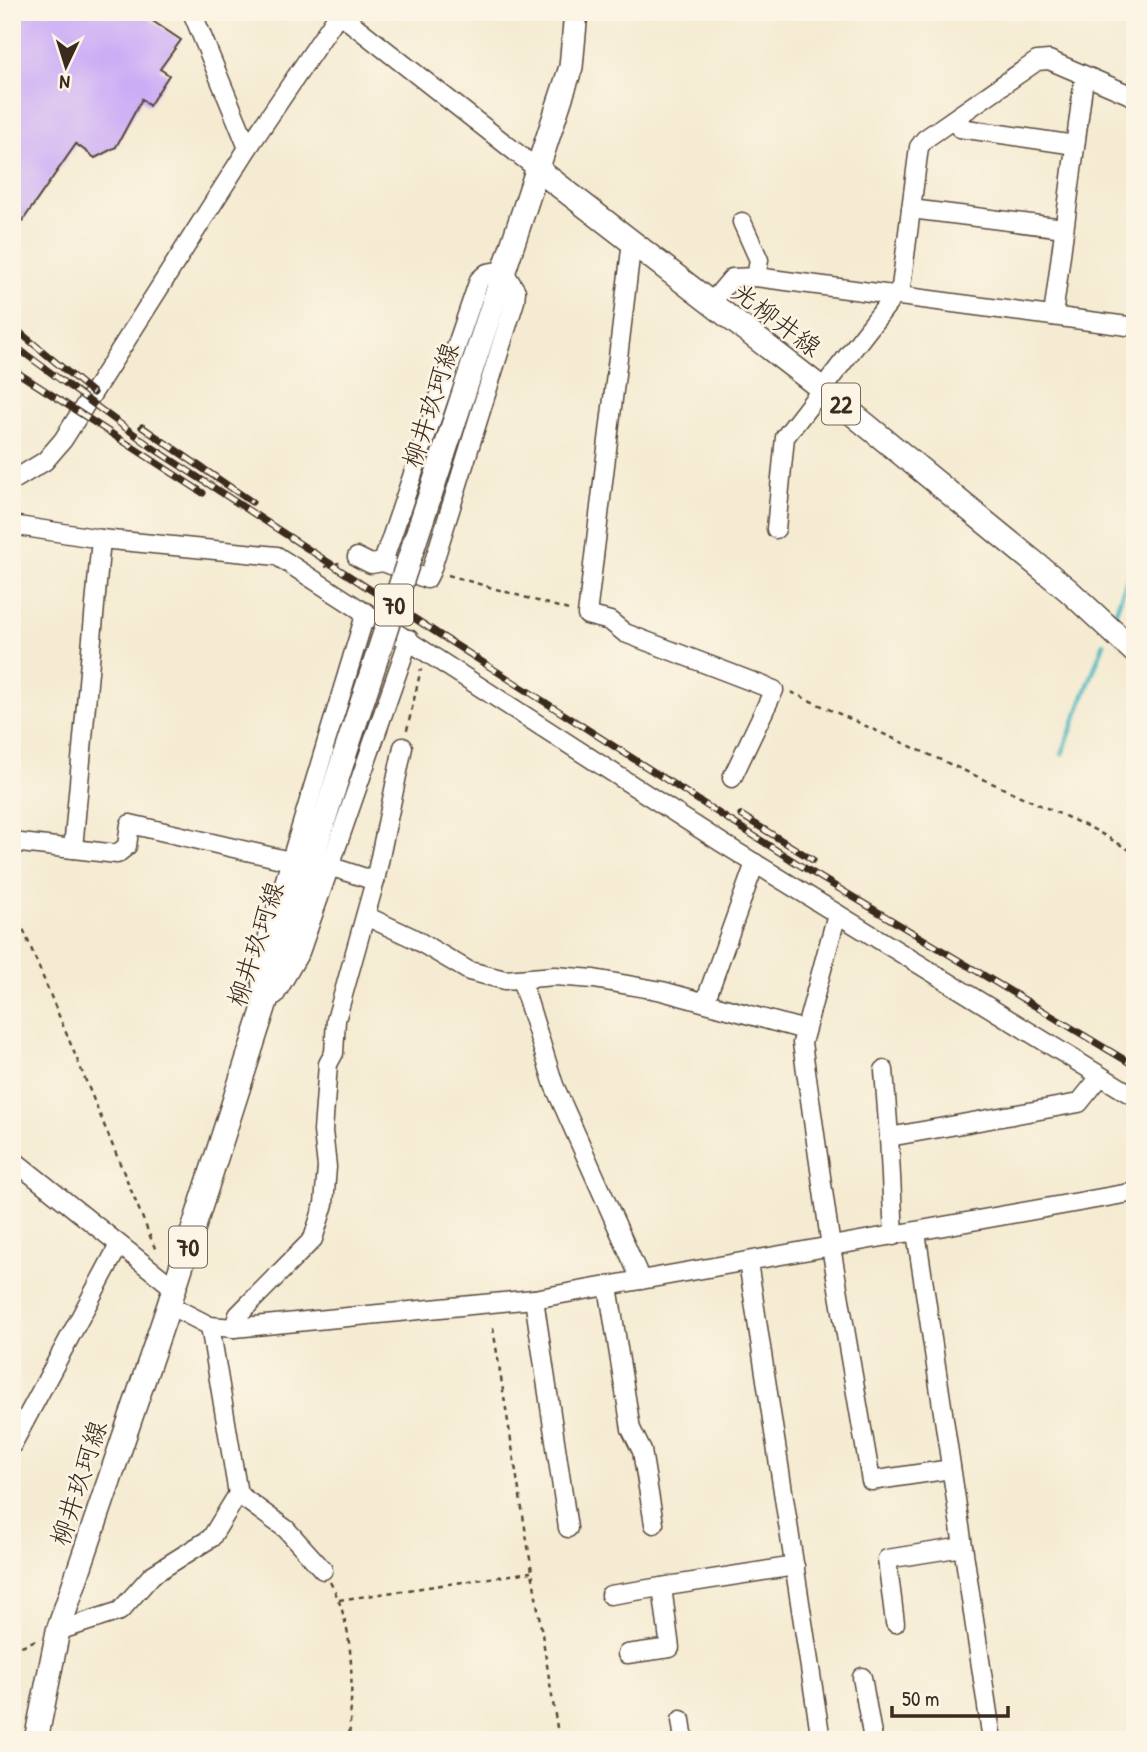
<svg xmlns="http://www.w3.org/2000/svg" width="1147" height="1752" font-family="'Patrick Hand','Klee One',sans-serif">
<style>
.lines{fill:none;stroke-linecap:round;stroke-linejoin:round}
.stream{stroke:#48b8bf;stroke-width:4.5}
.building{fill:#cbacf6}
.minor-casing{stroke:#574739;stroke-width:21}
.major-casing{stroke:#574739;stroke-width:26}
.path{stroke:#574739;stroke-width:2.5;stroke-dasharray:5 5;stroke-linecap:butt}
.minor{stroke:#fff;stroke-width:18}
.major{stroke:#fff;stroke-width:23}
.rail-casing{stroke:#3b2a1e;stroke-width:7}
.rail{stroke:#fcf5e5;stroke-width:4.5;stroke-dasharray:13;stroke-linecap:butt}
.major-bridge-casing{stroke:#574739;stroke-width:26;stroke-linecap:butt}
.major-bridge{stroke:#fff;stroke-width:23}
.labels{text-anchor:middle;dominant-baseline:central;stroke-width:5;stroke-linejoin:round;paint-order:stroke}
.shield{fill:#fcf5e5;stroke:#75675a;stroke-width:2}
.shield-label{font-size:24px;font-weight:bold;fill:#3b2a1e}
.street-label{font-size:26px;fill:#3b2a1e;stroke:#fcf5e5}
</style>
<rect width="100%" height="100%" fill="#fcf5e5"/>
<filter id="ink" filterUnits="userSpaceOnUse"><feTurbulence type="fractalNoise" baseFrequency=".0143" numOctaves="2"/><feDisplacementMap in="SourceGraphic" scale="14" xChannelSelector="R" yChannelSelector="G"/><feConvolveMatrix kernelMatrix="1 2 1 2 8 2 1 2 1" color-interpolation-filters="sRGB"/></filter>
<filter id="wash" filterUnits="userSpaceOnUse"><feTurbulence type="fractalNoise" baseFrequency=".00686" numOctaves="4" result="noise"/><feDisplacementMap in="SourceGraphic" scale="28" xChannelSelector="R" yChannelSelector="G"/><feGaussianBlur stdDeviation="1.57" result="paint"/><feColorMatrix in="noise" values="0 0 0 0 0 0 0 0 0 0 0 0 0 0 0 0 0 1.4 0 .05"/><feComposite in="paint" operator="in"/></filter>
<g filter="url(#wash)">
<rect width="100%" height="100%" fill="#f5ebd2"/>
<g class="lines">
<g class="stream">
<path d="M 1114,617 L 1135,556"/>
<path d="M 1062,754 L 1104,643"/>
</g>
</g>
<g id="blocks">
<path class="building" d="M 12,12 L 139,12 L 181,40 L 160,69 L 169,75 L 149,106 L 142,99 L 116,147 L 95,158 L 76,144 L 21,223 L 12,225 Z"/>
</g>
</g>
<g filter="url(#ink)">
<use href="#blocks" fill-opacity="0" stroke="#574739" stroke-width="2"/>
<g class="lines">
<g class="minor-casing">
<g id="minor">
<path d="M 192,12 L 248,148"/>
<path d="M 337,12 L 536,168"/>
<path d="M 953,120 L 960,128 L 1075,145"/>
<path d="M 911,209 L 1064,228"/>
<path d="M 742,222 L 759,260 L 756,277"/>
<path d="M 632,241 L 587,615 L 610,621 L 625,633 L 774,690 L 732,778"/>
<path d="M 710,304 L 732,278 L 756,277 L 1135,327"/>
<path d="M 1053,316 L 1083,86 L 1087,77"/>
<path d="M 12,481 L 45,461 L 63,440 L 248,148 L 339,13"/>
<path d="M 12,525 L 101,539 L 277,556 L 722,843 L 1135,1097"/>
<path d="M 776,529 L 785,437 L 901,287 L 919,147 L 925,139 L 1037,61 L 1049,60 L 1135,97"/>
<path d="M 357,557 L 371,564 L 383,562 L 479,280 L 487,273 L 503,270 L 516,291 L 515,301 L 431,571 L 427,579 L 383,562"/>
<path d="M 12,842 L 117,854 L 127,846 L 130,824 L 290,861"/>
<path d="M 73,849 L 101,539"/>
<path d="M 375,881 L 403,747"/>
<path d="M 837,914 L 802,1043 L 831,1247 L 871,1481 L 951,1469"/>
<path d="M 366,916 L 413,938 L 469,971 L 505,980 L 555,976 L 594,979 L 662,991 L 805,1030"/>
<path d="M 521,979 L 554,1085 L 641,1280"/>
<path d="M 275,995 L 300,952 L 409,639"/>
<path d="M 705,1002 L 755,863"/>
<path d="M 262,1003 L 261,980 L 268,936 L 366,612"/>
<path d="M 884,1070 L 889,1137 L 1079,1103 L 1100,1077"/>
<path d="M 889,1137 L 894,1236"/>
<path d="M 12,1159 L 174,1288"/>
<path d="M 916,1232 L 992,1740"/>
<path d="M 748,1262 L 821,1740"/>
<path d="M 608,1286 L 631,1429 L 642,1451 L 654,1524"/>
<path d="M 534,1299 L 568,1528"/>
<path d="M 169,1305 L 210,1326 L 234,1328 L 534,1299 L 1135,1192"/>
<path d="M 234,1328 L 238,1315 L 313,1239 L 324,1204 L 327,1167 L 323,1131 L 328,1064 L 334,1053 L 336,1020 L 375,881 L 329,866"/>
<path d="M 12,1445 L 119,1245"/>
<path d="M 238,1494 L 286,1529 L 323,1570"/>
<path d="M 610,1595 L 795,1566"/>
<path d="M 895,1623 L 887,1559 L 963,1547"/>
<path d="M 58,1631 L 120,1611 L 152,1575 L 211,1538 L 238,1494 L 210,1326"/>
<path d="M 627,1654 L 670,1648 L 662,1587"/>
<path d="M 862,1677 L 873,1740"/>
<path d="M 681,1720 L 684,1740"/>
</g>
</g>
<g class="major-casing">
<g id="major">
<path d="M 536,168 L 821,388 L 1068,590 L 1135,652"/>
<path d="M 443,456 L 571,67 L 576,12"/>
<path d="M 36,1740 L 58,1631 L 169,1305 L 345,754"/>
</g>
</g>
<g class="path">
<path d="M 325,567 L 342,562"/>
<path d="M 448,575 L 572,611"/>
<path d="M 791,692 L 1093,829 L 1135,853"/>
<path d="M 407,730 L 421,669"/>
<path d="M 12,902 L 157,1253"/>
<path d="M 493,1328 L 559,1740"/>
<path d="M 330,1582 C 357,1631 352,1687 349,1740"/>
<path d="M 339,1600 L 531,1572"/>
<path d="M 12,1650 L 36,1640"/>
</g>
<use href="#minor" class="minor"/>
<use href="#major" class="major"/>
<g class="rail-casing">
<g id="rail">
<path d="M 12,326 L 93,393"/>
<path d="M 12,344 L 153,448 L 440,635 L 798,864 L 1135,1066"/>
<path d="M 12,369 L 203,493"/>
<path d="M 142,427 L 252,502"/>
<path d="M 741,815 L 813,860"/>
</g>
</g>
<use href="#rail" class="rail"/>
<g class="major-bridge-casing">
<path id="major-bridge" d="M 345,754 L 443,456"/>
</g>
<use href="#major-bridge" class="major-bridge"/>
</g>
</g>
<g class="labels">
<g class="shield">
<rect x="822" y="383.5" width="38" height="41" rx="5"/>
<rect x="375" y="584.5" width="38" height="41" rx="5"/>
<rect x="169" y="1226.5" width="38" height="41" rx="5"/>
</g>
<g class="shield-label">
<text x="841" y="404">22</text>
<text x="394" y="605">70</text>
<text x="188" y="1247">70</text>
</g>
<g class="street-label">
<text transform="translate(777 319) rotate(37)">光柳井線</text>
<text transform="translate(430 405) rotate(-72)">柳井玖珂線</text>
<text transform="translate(255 944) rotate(-72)">柳井玖珂線</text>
<text transform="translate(78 1483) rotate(-72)">柳井玖珂線</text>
</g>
</g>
<rect width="1147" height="1752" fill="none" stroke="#fcf5e5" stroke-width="42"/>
<g transform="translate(66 66) rotate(184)" stroke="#fcf5e5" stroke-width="5" paint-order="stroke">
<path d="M0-5L12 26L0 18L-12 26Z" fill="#3b2a1e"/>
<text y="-10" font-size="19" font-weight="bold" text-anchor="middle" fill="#3b2a1e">N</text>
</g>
<path d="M892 1706v10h116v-10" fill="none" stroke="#3b2a1e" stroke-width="3.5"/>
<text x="902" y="1706" font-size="21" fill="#3b2a1e" stroke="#fcf5e5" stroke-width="5" paint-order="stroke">50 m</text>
</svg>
